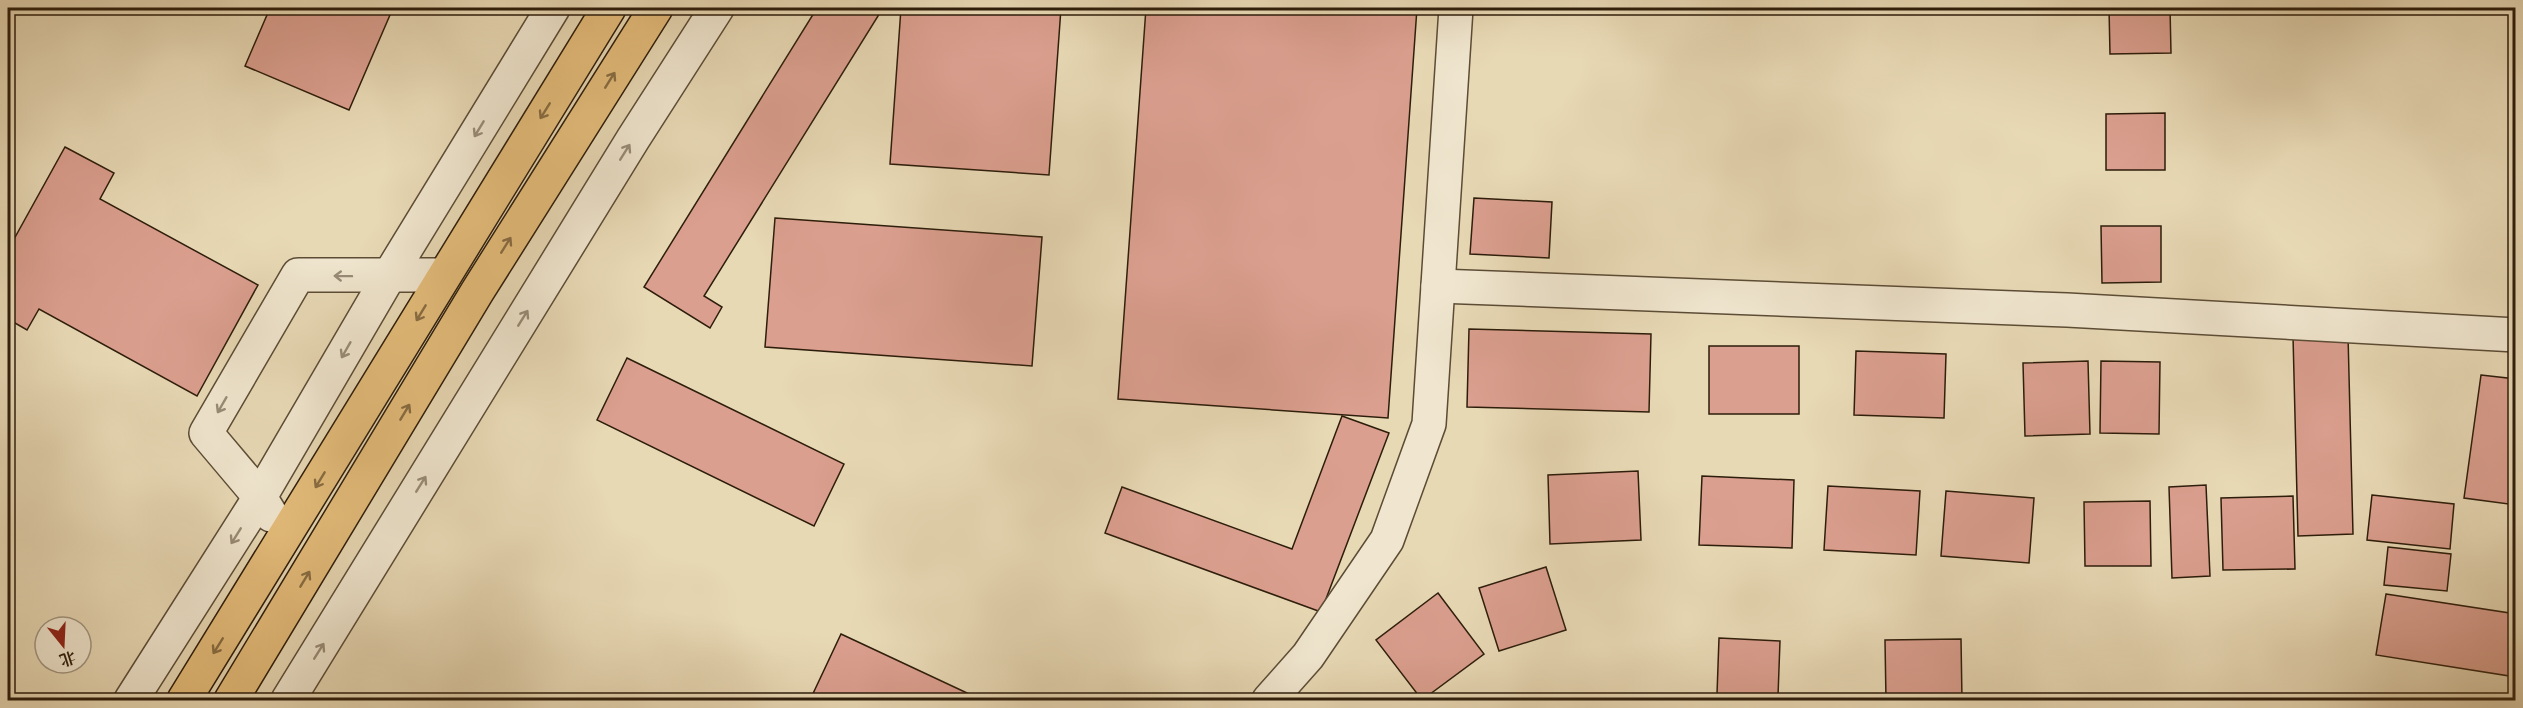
<svg xmlns="http://www.w3.org/2000/svg" width="2523" height="708" font-family="'Libre Caslon Text','Noto Serif SC',serif">
<style>
.building{fill:#db9f8f;stroke:#2d1d0b;stroke-width:1.5}
.lines{fill:none;stroke-linecap:round;stroke-linejoin:round}
.minor-casing{stroke:#5c4c36;stroke-width:36}
.major-casing{stroke:#2d1d0b;stroke-width:36}
.minor{stroke:#f0e6cf;stroke-width:33}
.major{stroke:#e4bc7a;stroke-width:33}
.oneway{stroke:#886c42}
.oneway2{stroke:#988c77}
</style>
<rect width="100%" height="100%" fill="#e8d9b5"/>
<filter id="stains"><feTurbulence type="fractalNoise" baseFrequency=".00333" numOctaves="4"/><feColorMatrix values="0 0 0 0 .2 0 0 0 0 .09 0 0 0 0 .02 0 0 0 .5 -.17"/></filter>
<radialGradient id="worn" r=".72"><stop offset=".6" stop-color="#630" stop-opacity="0"/><stop offset="1" stop-color="#630" stop-opacity=".3"/></radialGradient>
<g class="building">
<path d="M 270,8 L 393,8 L 349,110 L 245,66 Z"/>
<path d="M 817,8 L 883,8 L 704,296 L 722,307 L 710,328 L 644,287 Z"/>
<path d="M 901,8 L 1061,8 L 1049,175 L 890,164 Z"/>
<path d="M 1146,8 L 1417,8 L 1388,418 L 1118,399 Z"/>
<path d="M 2109,8 L 2170,8 L 2171,53 L 2110,54 Z"/>
<path d="M 2165,113 L 2165,170 L 2106,170 L 2106,114 Z"/>
<path d="M 65,147 L 114,173 L 100,199 L 258,285 L 197,396 L 39,309 L 27,330 L 8,319 L 8,250 Z"/>
<path d="M 1474,198 L 1552,202 L 1549,258 L 1470,254 Z"/>
<path d="M 775,218 L 1042,237 L 1032,366 L 765,347 Z"/>
<path d="M 2101,226 L 2161,226 L 2161,282 L 2102,283 Z"/>
<path d="M 1469,329 L 1651,334 L 1649,412 L 1467,407 Z"/>
<path d="M 2348,335 L 2353,534 L 2298,536 L 2293,336 Z"/>
<rect x="1709" y="346" width="90" height="68"/>
<path d="M 1856,351 L 1946,354 L 1944,418 L 1854,415 Z"/>
<path d="M 627,358 L 844,464 L 814,526 L 597,420 Z"/>
<path d="M 2088,361 L 2090,434 L 2025,436 L 2023,363 Z"/>
<path d="M 2101,361 L 2160,362 L 2159,434 L 2100,433 Z"/>
<path d="M 2481,375 L 2516,379 L 2516,505 L 2464,498 Z"/>
<path d="M 1342,416 L 1389,433 L 1321,612 L 1105,533 L 1122,487 L 1292,549 Z"/>
<path d="M 1638,471 L 1641,540 L 1550,544 L 1548,475 Z"/>
<path d="M 1702,476 L 1794,480 L 1792,548 L 1699,545 Z"/>
<path d="M 2206,485 L 2210,576 L 2172,578 L 2169,487 Z"/>
<path d="M 1828,486 L 1920,491 L 1916,555 L 1824,550 Z"/>
<path d="M 1946,491 L 2034,498 L 2029,563 L 1941,556 Z"/>
<path d="M 2372,495 L 2454,504 L 2450,549 L 2367,540 Z"/>
<path d="M 2293,496 L 2295,569 L 2223,570 L 2221,498 Z"/>
<path d="M 2150,501 L 2151,566 L 2085,566 L 2084,502 Z"/>
<path d="M 2388,547 L 2451,554 L 2447,591 L 2384,585 Z"/>
<path d="M 1546,567 L 1566,630 L 1499,651 L 1479,588 Z"/>
<path d="M 1438,593 L 1484,654 L 1422,700 L 1376,640 Z"/>
<path d="M 2386,594 L 2516,614 L 2516,677 L 2376,655 Z"/>
<path d="M 841,634 L 982,700 L 810,700 Z"/>
<path d="M 1719,638 L 1780,641 L 1778,696 L 1717,694 Z"/>
<path d="M 1961,639 L 1962,700 L 1886,700 L 1885,640 Z"/>
</g>
<g class="lines">
<g class="minor-casing">
<g id="minor">
<path d="M 1438,286 L 2067,310 L 2516,335"/>
<path d="M 271,515 L 260,497 L 206,433 L 298,275 L 443,275"/>
<path d="M 131,700 L 260,497 L 389,276 L 553,8"/>
<path d="M 288,700 L 633,139 L 717,8"/>
<path d="M 1269,700 L 1308,656 L 1387,540 L 1429,424 L 1456,8"/>
</g>
</g>
<g class="major-casing">
<g id="major">
<path d="M 184,700 L 609,8"/>
<path d="M 231,700 L 477,292 L 656,8"/>
</g>
</g>
<use href="#minor" class="minor"/>
<use href="#major" class="major"/>
</g>
<defs><path id="oneway-shaft" d="M-6 0H5M1.5-3L5.5 0L1.5 3" fill="none" stroke-width="1.6" stroke-linecap="round" stroke-linejoin="round" transform="scale(1.5)"/></defs>
<g class="oneway">
<use href="#oneway-shaft" transform="translate(610 80) rotate(-58)"/>
<use href="#oneway-shaft" transform="translate(545 111) rotate(122)"/>
<use href="#oneway-shaft" transform="translate(506 245) rotate(-58)"/>
<use href="#oneway-shaft" transform="translate(421 313) rotate(121)"/>
<use href="#oneway-shaft" transform="translate(405 412) rotate(-59)"/>
<use href="#oneway-shaft" transform="translate(320 480) rotate(121)"/>
<use href="#oneway-shaft" transform="translate(305 579) rotate(-59)"/>
<use href="#oneway-shaft" transform="translate(218 646) rotate(122)"/>
</g>
<g class="oneway2">
<use href="#oneway-shaft" transform="translate(479 129) rotate(121)"/>
<use href="#oneway-shaft" transform="translate(625 152) rotate(-58)"/>
<use href="#oneway-shaft" transform="translate(343 276) rotate(-179)"/>
<use href="#oneway-shaft" transform="translate(523 318) rotate(-58)"/>
<use href="#oneway-shaft" transform="translate(346 350) rotate(120)"/>
<use href="#oneway-shaft" transform="translate(222 405) rotate(120)"/>
<use href="#oneway-shaft" transform="translate(421 484) rotate(-58)"/>
<use href="#oneway-shaft" transform="translate(236 536) rotate(122)"/>
<use href="#oneway-shaft" transform="translate(319 651) rotate(-58)"/>
</g>
<rect width="2523" height="708" fill="none" stroke="#e8d9b5" stroke-width="30"/>
<rect x="9" y="9" width="2505" height="690" fill="none" stroke="#2d1d0b" stroke-width="3"/>
<rect x="15" y="15" width="2493" height="678" fill="none" stroke="#2d1d0b" stroke-width="1.5"/>
<g transform="translate(63 645) rotate(162)"><circle r="28" fill="#f0e6cf" stroke="#a29681" stroke-width="1.5"/>
<path d="M0-4.5L10 22L0 15L-10 22Z" fill="#8f2418"/>
<text y="-9" font-size="16" font-weight="bold" text-anchor="middle" fill="#2d1d0b">北</text>
</g>
<rect width="100%" height="100%" filter="url(#stains)"/>
<rect width="100%" height="100%" fill="url(#worn)"/>
</svg>
